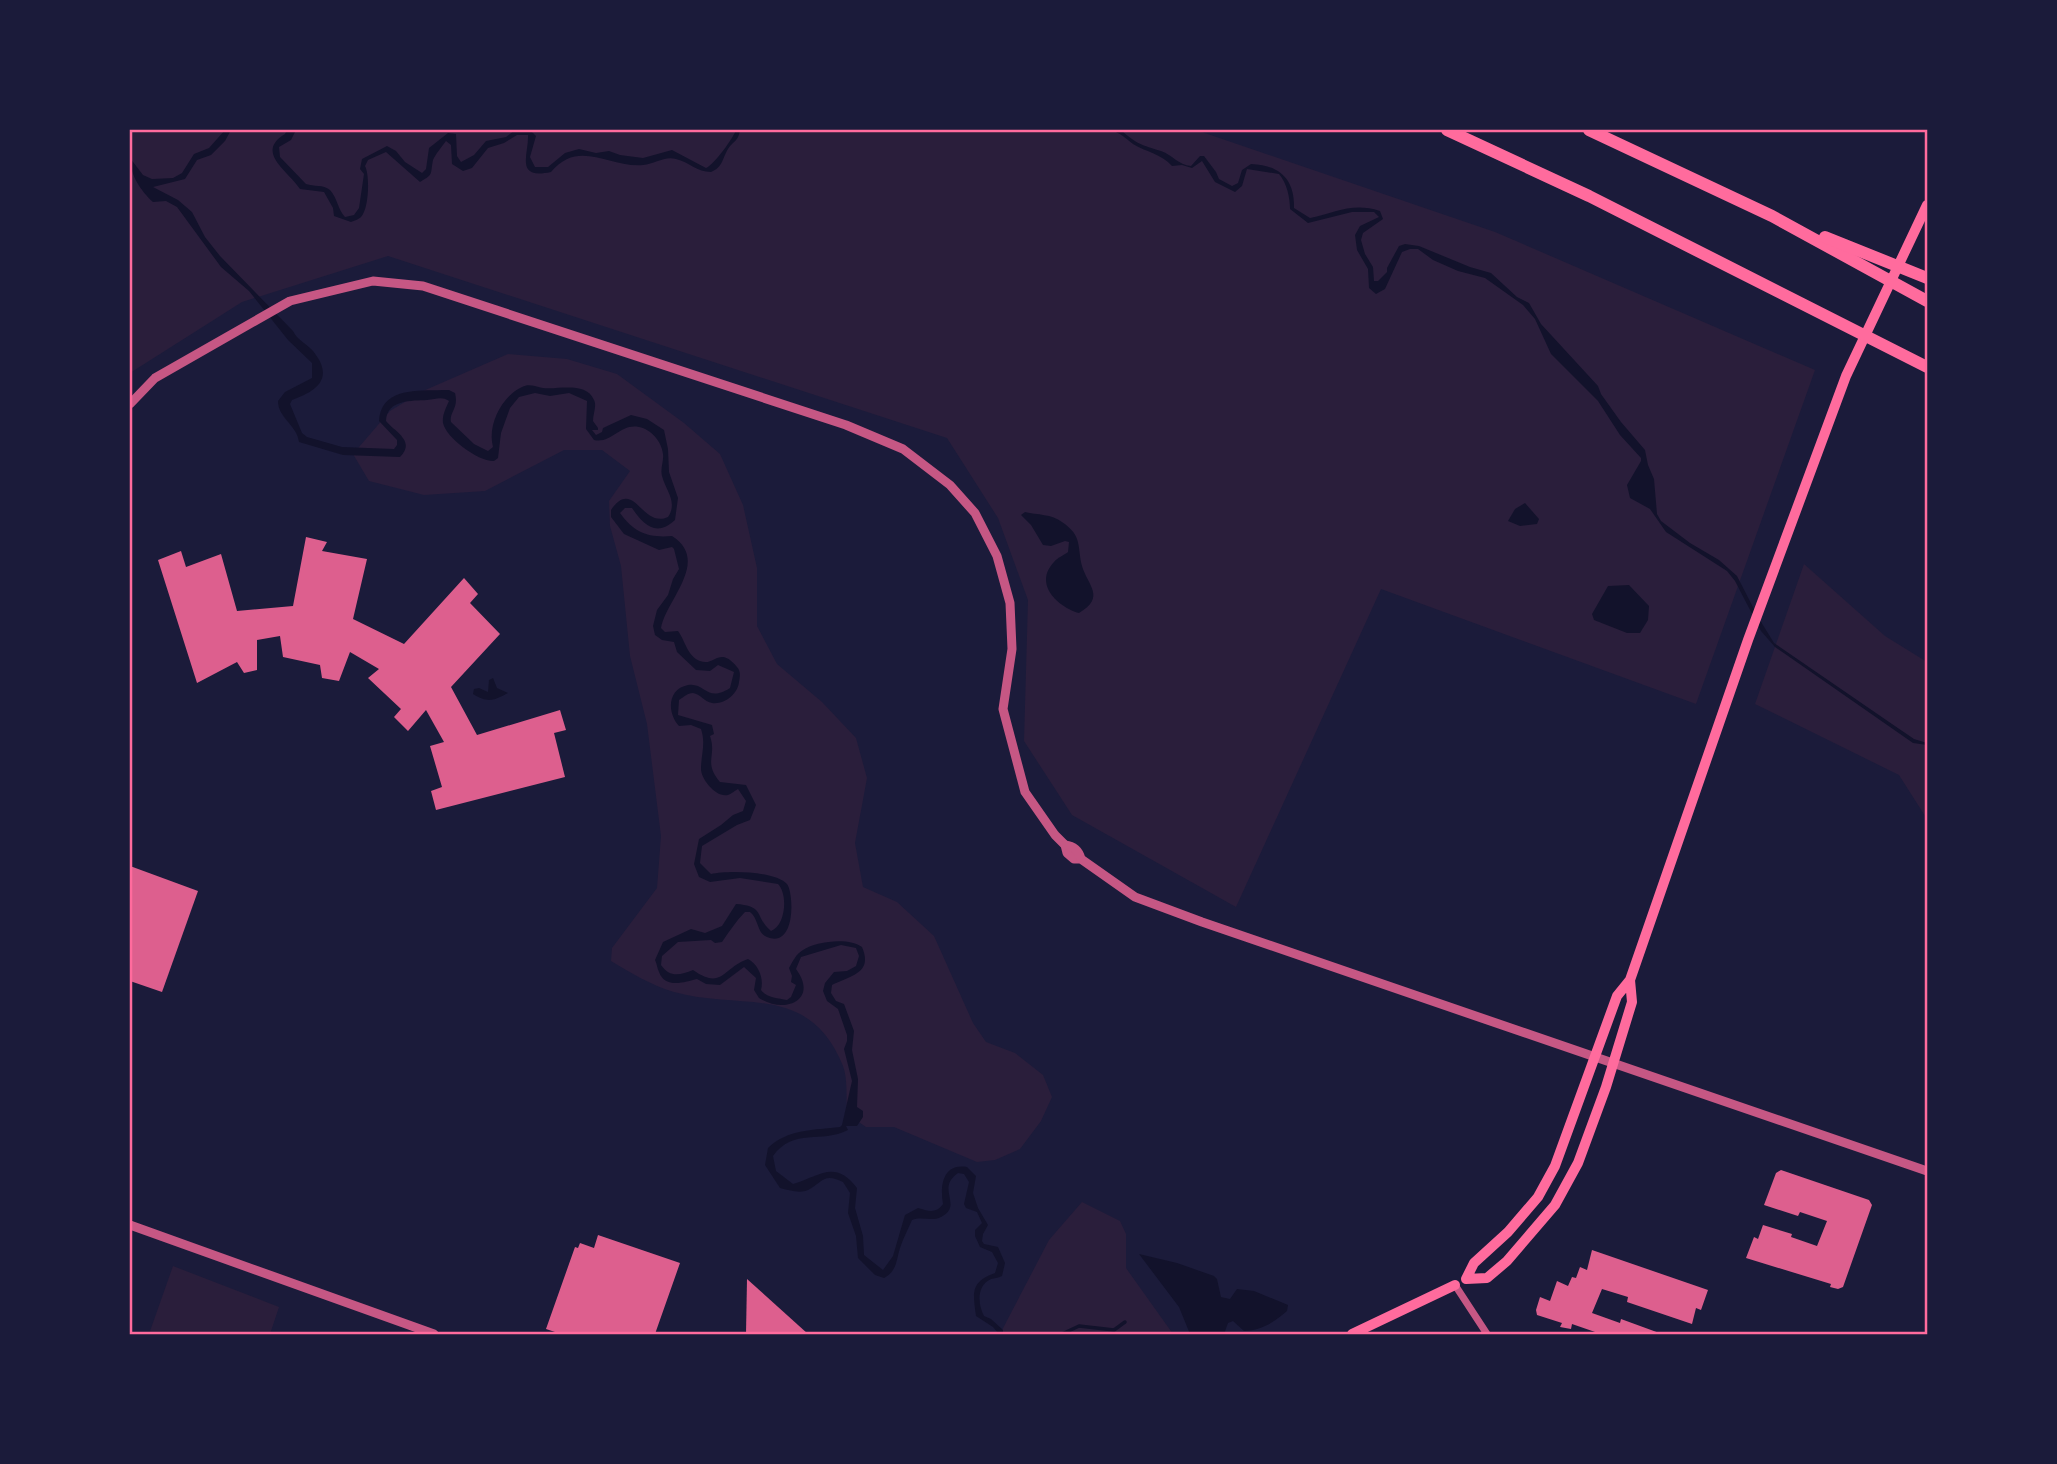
<svg xmlns="http://www.w3.org/2000/svg" width="2057" height="1464" font-family="'Asap Condensed',sans-serif">
<style>
.green{fill:#2a1e3b}
.water{fill:#12122b}
.lines{fill:none;stroke-linecap:round;stroke-linejoin:round}
.stream{stroke:#12122b;stroke-width:3.5}
.building{fill:#dd5f8e}
.minor{stroke:#c65784;stroke-width:7}
.tertiary{stroke:#c65784;stroke-width:9}
.secondary{stroke:#ff6b9d;stroke-width:10}
.motorway{stroke:#ff6b9d;stroke-width:12}
.neatline{fill:none;stroke:#ff6b9d;stroke-width:2.5}
</style>
<rect width="100%" height="100%" fill="#1b1b3a"/>
<g class="green">
<path d="M 130,130 L 1196,130 L 1495,232 L 1815,370 L 1696,704 L 1381,589 L 1236,907 L 1072,815 L 1024,741 L 1028,600 L 998,518 L 947,438 L 388,256 L 242,302 L 130,373 Z"/>
<path d="M 508,354 L 567,359 L 617,374 L 684,423 L 720,454 L 743,505 L 757,568 L 757,626 L 777,664 L 822,702 L 856,738 L 867,778 L 855,843 L 863,887 L 897,902 L 934,936 L 973,1023 L 986,1042 L 1015,1053 L 1043,1075 L 1052,1097 L 1041,1121 L 1020,1149 L 995,1160 L 977,1162 L 894,1127 L 866,1127 L 847,1114 C 846,1100 848,1079 843,1066 C 809,982 742,1011 674,992 C 651,985 631,973 611,961 L 612,948 L 657,888 L 661,836 L 647,724 L 630,656 L 621,566 L 610,526 L 609,501 L 630,471 L 602,450 L 564,450 L 485,491 L 424,495 L 369,481 L 353,454 L 390,411 L 423,391 Z"/>
<path d="M 1804,564 L 1885,636 L 1927,662 L 1927,819 L 1899,775 L 1755,704 Z"/>
<path d="M 1082,1202 L 1120,1221 L 1126,1234 L 1126,1268 L 1173,1334 L 1000,1334 L 1049,1240 Z"/>
<path d="M 173,1266 L 279,1307 L 270,1334 L 149,1334 Z"/>
</g>
<g class="water">
<path d="M 225,130 L 231,130 L 225,141 L 211,155 L 197,160 L 185,179 L 153,187 L 178,200 L 192,212 L 205,237 L 220,256 L 293,331 C 298,341 306,343 313,351 C 335,378 317,391 292,400 L 290,404 L 302,433 L 307,437 L 342,447 L 394,449 L 397,445 L 397,440 L 379,421 C 381,385 423,391 449,390 L 455,393 C 459,409 449,412 451,422 L 474,444 L 488,451 L 493,447 C 487,425 502,396 522,387 C 529,383 536,387 543,388 C 558,390 586,381 594,400 C 597,406 593,414 593,421 L 598,428 L 598,430 L 592,430 L 596,435 L 602,432 L 603,428 L 631,415 L 647,419 L 664,430 L 668,449 L 669,472 L 678,498 L 675,520 C 656,538 643,524 632,508 L 625,508 L 620,513 C 634,533 649,538 672,536 C 711,561 666,600 661,628 L 665,632 L 678,631 C 685,640 687,656 700,661 C 715,667 719,645 737,667 C 741,671 740,677 739,682 C 738,694 724,705 712,703 C 705,702 700,694 693,693 C 687,693 684,697 679,700 L 678,715 L 712,725 L 714,734 L 710,736 C 717,756 703,762 720,782 L 746,785 L 756,805 L 750,820 L 737,825 L 702,846 L 700,863 L 711,874 C 728,870 775,871 787,884 C 794,893 796,949 767,937 C 757,934 759,919 750,912 L 745,912 C 736,921 729,932 722,942 L 715,943 L 711,940 L 678,942 L 662,956 L 661,965 C 670,978 680,975 693,970 C 723,991 723,967 748,959 C 759,965 764,979 761,990 C 767,998 778,998 787,1000 L 791,997 L 796,985 L 791,982 L 792,976 L 789,968 C 793,961 796,954 803,950 C 815,941 850,937 862,947 C 873,973 852,975 832,985 L 831,993 L 836,1001 L 844,1004 L 854,1031 L 852,1050 L 858,1079 L 857,1107 L 863,1111 L 863,1117 L 857,1126 L 846,1126 L 848,1130 C 821,1144 794,1127 773,1156 L 776,1171 L 793,1184 C 820,1176 835,1159 857,1188 L 855,1208 L 863,1236 L 864,1255 L 883,1270 L 893,1256 L 905,1215 L 918,1208 C 928,1211 936,1214 943,1204 C 940,1187 942,1163 967,1167 L 976,1176 L 973,1193 L 978,1208 L 988,1225 L 983,1234 L 982,1241 L 984,1244 L 998,1247 L 1005,1263 L 1002,1276 C 998,1278 994,1278 991,1279 C 976,1286 978,1305 984,1316 L 991,1319 L 1003,1330 L 1003,1334 L 999,1334 L 993,1327 L 976,1316 C 973,1293 970,1282 995,1273 L 998,1263 L 992,1252 L 980,1247 L 975,1236 L 975,1230 L 982,1223 L 977,1212 L 966,1208 L 964,1204 L 969,1182 L 964,1174 L 958,1173 C 935,1189 964,1205 941,1217 C 932,1222 922,1216 912,1220 C 908,1229 903,1239 900,1248 C 896,1261 897,1271 884,1278 L 875,1275 L 858,1258 L 856,1236 L 848,1213 L 850,1193 L 843,1182 C 823,1172 822,1183 808,1190 C 800,1194 788,1190 780,1188 L 765,1165 L 768,1148 C 787,1129 815,1130 840,1127 L 842,1125 L 852,1081 L 844,1049 L 847,1041 L 847,1035 L 838,1009 L 827,1001 L 823,991 L 825,983 L 834,972 L 847,971 L 856,966 L 859,956 L 856,948 L 841,945 L 801,957 L 796,969 C 819,1000 785,1015 759,998 L 754,990 L 756,978 L 744,967 L 720,985 L 706,984 L 697,979 C 685,982 665,989 659,972 C 657,968 657,964 655,960 L 663,942 L 691,929 L 705,933 L 722,926 L 736,904 C 766,906 754,917 771,931 C 786,925 788,894 778,884 L 740,878 L 710,882 L 699,877 L 694,864 L 699,839 L 721,825 L 733,815 L 743,811 L 746,801 L 738,789 C 734,791 731,794 728,795 C 716,798 701,779 701,769 C 701,754 706,744 701,729 L 691,725 L 679,726 C 667,713 667,689 688,685 C 705,682 707,703 730,688 L 734,672 L 718,665 L 710,671 L 696,670 L 677,652 L 674,642 L 662,640 L 655,635 L 653,626 L 657,610 L 668,595 L 673,579 L 679,569 L 674,549 L 672,547 L 659,550 L 624,534 L 611,517 L 611,510 C 634,477 642,529 668,517 C 678,502 666,491 662,476 C 660,468 664,461 663,454 C 662,442 651,429 639,427 C 620,423 612,444 594,440 L 586,429 L 587,401 L 569,393 L 550,396 L 535,393 L 519,397 L 510,408 L 501,433 L 498,458 L 494,461 C 479,462 446,438 443,423 C 442,415 446,408 449,401 C 442,396 436,399 427,400 C 412,401 387,399 386,421 C 395,432 416,441 400,457 L 343,455 L 299,442 C 297,425 278,418 278,401 L 285,392 L 312,378 L 312,363 L 288,340 L 249,291 L 221,267 L 177,207 L 166,201 L 153,202 C 141,191 130,175 130,158 L 143,175 L 152,179 L 173,178 L 182,173 L 194,154 L 209,148 Z"/>
<path d="M 287,130 L 296,130 L 291,140 L 279,147 L 280,157 L 306,184 C 314,187 323,184 330,190 C 337,197 338,210 345,217 L 354,215 L 359,208 L 364,174 L 360,169 L 362,159 L 387,146 L 396,151 L 405,162 L 422,173 L 426,169 L 429,148 L 448,133 L 456,134 L 457,156 L 461,162 L 474,155 L 486,141 L 506,137 L 515,130 L 530,130 L 536,136 L 530,157 L 535,167 L 548,167 L 565,153 L 579,149 L 596,153 L 609,151 L 620,155 L 643,158 L 672,150 L 706,168 C 714,165 734,137 736,130 L 740,130 C 738,142 734,140 728,149 C 722,159 723,167 711,172 C 697,172 689,162 676,159 C 664,156 655,164 643,165 C 609,168 579,138 551,172 C 514,180 529,154 528,135 L 517,135 L 504,143 L 488,148 L 472,168 L 463,171 L 452,164 L 451,145 L 446,141 C 443,145 435,155 433,160 C 430,175 434,174 420,182 L 386,152 L 368,160 L 365,166 C 370,175 369,209 361,217 C 359,219 354,221 351,222 L 334,216 L 333,208 L 324,192 L 300,189 C 287,170 255,152 285,134 Z"/>
<path d="M 1087,130 L 1121,130 C 1136,144 1142,145 1161,151 C 1173,155 1178,165 1191,166 L 1200,156 L 1204,156 L 1216,172 L 1219,179 L 1232,186 L 1238,183 L 1242,170 L 1251,164 C 1279,165 1295,179 1294,208 L 1310,218 C 1336,213 1352,202 1380,211 L 1383,219 L 1363,233 L 1361,240 L 1365,254 L 1373,267 L 1374,281 L 1378,281 L 1387,272 L 1387,268 L 1399,246 L 1405,244 L 1419,246 L 1470,267 L 1491,273 L 1517,297 L 1529,303 L 1541,324 L 1598,386 L 1601,394 L 1621,422 L 1645,450 L 1648,465 L 1654,479 L 1657,514 L 1661,521 L 1690,543 L 1719,560 L 1737,576 L 1758,617 L 1774,643 L 1892,724 L 1914,739 L 1927,743 L 1927,745 L 1913,743 L 1775,647 L 1761,631 L 1735,581 L 1727,571 L 1666,532 L 1650,509 L 1630,498 L 1627,485 L 1641,461 L 1641,458 L 1620,435 L 1598,401 L 1551,354 L 1535,319 L 1523,305 L 1485,278 L 1458,271 L 1433,260 L 1418,249 L 1410,249 L 1402,252 L 1385,289 L 1376,294 L 1369,288 L 1368,269 L 1357,250 L 1355,235 L 1360,226 L 1379,217 L 1374,212 L 1352,212 L 1308,223 L 1290,209 C 1290,198 1287,183 1279,174 L 1247,169 L 1242,186 L 1235,192 L 1215,182 L 1202,161 L 1192,168 L 1182,165 L 1172,166 C 1162,154 1146,152 1133,144 C 1125,138 1120,132 1109,130 C 1101,129 1095,132 1087,130 Z"/>
<path d="M 1525,503 L 1539,519 L 1537,524 L 1520,526 L 1508,521 L 1515,509 Z"/>
<path d="M 1025,512 C 1037,515 1052,514 1062,522 C 1083,536 1077,547 1082,566 C 1088,586 1106,597 1079,613 C 1058,607 1033,584 1054,562 C 1057,558 1064,555 1068,552 L 1069,542 L 1065,541 L 1051,546 L 1043,545 L 1031,525 L 1021,515 Z"/>
<path d="M 1629,585 L 1649,606 L 1648,620 L 1640,633 L 1627,633 L 1594,620 L 1592,614 L 1608,586 Z"/>
<path d="M 493,678 L 497,688 L 508,693 C 493,701 488,703 473,694 L 474,689 L 479,688 L 488,692 L 489,680 Z"/>
<path d="M 1139,1254 L 1177,1263 L 1214,1276 L 1217,1279 L 1221,1297 L 1230,1299 L 1237,1289 L 1254,1291 L 1288,1305 L 1287,1311 C 1274,1322 1261,1331 1244,1331 L 1233,1321 L 1228,1323 L 1224,1334 L 1190,1334 L 1179,1307 Z"/>
</g>
<g class="lines">
<path class="stream" d="M 1062,1334 L 1079,1326 L 1114,1330 L 1125,1322"/>
</g>
<g class="building">
<path d="M 306,537 L 327,542 L 322,551 L 367,559 L 353,619 L 404,644 L 464,578 L 478,594 L 470,603 L 500,634 L 451,687 L 477,735 L 560,710 L 566,730 L 554,733 L 565,777 L 436,810 L 431,791 L 442,787 L 430,746 L 444,742 L 426,710 L 408,731 L 394,717 L 401,709 L 368,678 L 379,669 L 350,652 L 339,681 L 322,678 L 320,665 L 283,657 L 280,636 L 257,640 L 257,670 L 244,673 L 237,662 L 197,683 L 158,560 L 181,551 L 186,567 L 221,554 L 237,611 L 293,606 Z"/>
<path d="M 130,866 L 198,891 L 162,992 L 130,981 Z"/>
<path d="M 1781,1170 L 1869,1200 L 1872,1205 L 1843,1287 L 1838,1289 L 1830,1287 L 1831,1284 L 1746,1258 L 1754,1237 L 1758,1239 L 1763,1225 L 1792,1234 L 1791,1237 L 1817,1246 L 1827,1221 L 1800,1212 L 1798,1216 L 1764,1205 L 1776,1173 Z"/>
<path d="M 598,1235 L 680,1263 L 655,1334 L 561,1334 L 546,1329 L 575,1247 L 578,1248 L 580,1243 L 594,1248 Z"/>
<path d="M 1592,1250 L 1708,1290 L 1701,1310 L 1696,1308 L 1692,1324 L 1627,1302 L 1628,1297 L 1602,1289 L 1592,1313 L 1620,1323 L 1621,1319 L 1662,1334 L 1597,1334 L 1598,1333 L 1572,1324 L 1571,1329 L 1560,1327 L 1562,1323 L 1537,1315 L 1536,1310 L 1540,1297 L 1550,1301 L 1557,1281 L 1568,1286 L 1572,1277 L 1576,1278 L 1580,1267 L 1587,1270 Z"/>
<path d="M 747,1279 L 808,1334 L 746,1334 Z"/>
</g>
<g class="lines">
<path class="minor" d="M 1455,1285 L 1487,1334"/>
<g class="tertiary">
<path d="M 130,404 L 155,378 L 290,301 L 373,281 L 423,286 L 846,425 L 903,449 L 950,485 L 975,513 L 997,556 L 1010,603 L 1012,649 L 1003,709 L 1025,792 L 1055,835 L 1065,845 L 1067,853 L 1074,859 L 1081,859 L 1135,897 L 1202,922 L 1927,1171"/>
<path d="M 1065,845 C 1074,846 1079,851 1081,859"/>
<path d="M 130,1225 L 434,1334"/>
</g>
<g class="secondary">
<path d="M 1630,980 L 1632,1002 L 1606,1087 L 1578,1163 L 1555,1205 L 1507,1261 L 1487,1278 L 1466,1279 L 1474,1263 L 1508,1232 L 1538,1197 L 1555,1166 L 1617,996 L 1630,980 L 1748,640 L 1846,376 L 1927,205"/>
<path d="M 1352,1334 L 1455,1285"/>
</g>
<g class="motorway">
<path d="M 1447,130 L 1589,196 L 1927,367"/>
<path d="M 1589,130 L 1772,216 L 1927,301"/>
<path d="M 1825,237 L 1927,278"/>
</g>
</g>
<rect width="2057" height="1464" fill="none" stroke="#1b1b3a" stroke-width="262"/>
<rect x="131" y="131" width="1795" height="1202" class="neatline"/>
</svg>
